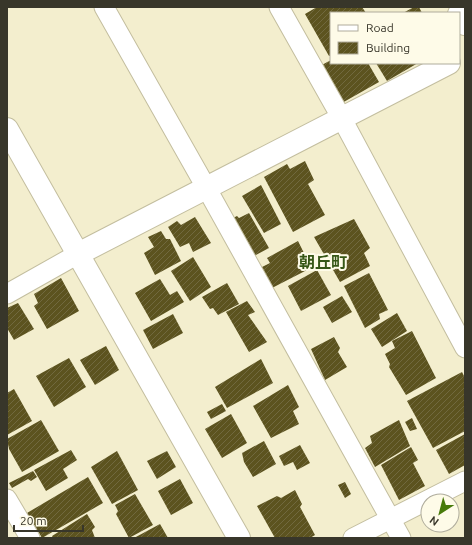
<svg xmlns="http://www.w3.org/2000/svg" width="472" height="545" font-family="Ubuntu,'Noto Sans JP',sans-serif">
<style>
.building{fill:url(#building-hatch)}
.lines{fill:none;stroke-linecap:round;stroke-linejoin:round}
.street-casing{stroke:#c3be9f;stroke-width:21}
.secondary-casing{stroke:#c3be9f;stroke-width:24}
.street{stroke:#fff;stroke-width:19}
.secondary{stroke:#fff;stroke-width:22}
.labels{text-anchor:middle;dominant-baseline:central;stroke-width:4;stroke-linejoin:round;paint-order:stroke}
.quarter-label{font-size:16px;font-weight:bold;fill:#365716;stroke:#fefbe8}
</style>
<defs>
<pattern id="building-hatch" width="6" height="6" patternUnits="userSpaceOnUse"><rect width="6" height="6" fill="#5c531f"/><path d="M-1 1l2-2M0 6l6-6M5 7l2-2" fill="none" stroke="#71693f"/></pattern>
</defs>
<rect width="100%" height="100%" fill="#f3eece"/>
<g class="building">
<path d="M 317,7 L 362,7 L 366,13 L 331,13 L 331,55 L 329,56 L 305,14 Z"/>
<path d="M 414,7 L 419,7 L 422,13 L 403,13 Z"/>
<path d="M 331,60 L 331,63 L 368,63 L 379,82 L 342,103 L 320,66 Z"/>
<path d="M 376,63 L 418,63 L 387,81 Z"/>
<path d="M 305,161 L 314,180 L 308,184 L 325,215 L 293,232 L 264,177 L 287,164 L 290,169 Z"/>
<path d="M 261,185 L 281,224 L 264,233 L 242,196 Z"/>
<path d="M 249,213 L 269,248 L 252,257 L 231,219 L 237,216 L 239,218 Z"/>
<path d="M 195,217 L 211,243 L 193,252 L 189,243 L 180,247 L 168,227 L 177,221 L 181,225 Z"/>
<path d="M 354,219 L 370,248 L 364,253 L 370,266 L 340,282 L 314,237 Z"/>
<path d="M 161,231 L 166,239 L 170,239 L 181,261 L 155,275 L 144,253 L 154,247 L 148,237 Z"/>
<path d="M 298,241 L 309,263 L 307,270 L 272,288 L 260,268 L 270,263 L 267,258 Z"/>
<path d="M 193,257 L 211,287 L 190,301 L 171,271 Z"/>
<path d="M 317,270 L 331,295 L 301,311 L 288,286 Z"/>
<path d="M 369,273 L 388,310 L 379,314 L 380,319 L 365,328 L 344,286 Z"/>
<path d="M 61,278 L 79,311 L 47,329 L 34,306 L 38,303 L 34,294 Z"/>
<path d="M 160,279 L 170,295 L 177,291 L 184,302 L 151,321 L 135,293 Z"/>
<path d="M 227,283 L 239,304 L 218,315 L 213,308 L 210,309 L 202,297 Z"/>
<path d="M 342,296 L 352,312 L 332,323 L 323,307 Z"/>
<path d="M 247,301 L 255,312 L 248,315 L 267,342 L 249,352 L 226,312 Z"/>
<path d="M 18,303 L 34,329 L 14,340 L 7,328 L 7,308 Z"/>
<path d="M 397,313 L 407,331 L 382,347 L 371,329 Z"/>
<path d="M 173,314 L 183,333 L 153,349 L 143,330 Z"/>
<path d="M 412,331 L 436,378 L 406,395 L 389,367 L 390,364 L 385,354 L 395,348 L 392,341 Z"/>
<path d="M 334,337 L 340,348 L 338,352 L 347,367 L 325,380 L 311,349 Z"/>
<path d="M 106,346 L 119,370 L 95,385 L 80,360 Z"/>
<path d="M 69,358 L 86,387 L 54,407 L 36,376 Z"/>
<path d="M 261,359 L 273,383 L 227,408 L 215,387 Z"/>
<path d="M 462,372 L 465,378 L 465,431 L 433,448 L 407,401 Z"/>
<path d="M 288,385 L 299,407 L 293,411 L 299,424 L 271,438 L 253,406 Z"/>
<path d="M 14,389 L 32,421 L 7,435 L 7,393 Z"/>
<path d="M 222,404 L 226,411 L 211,419 L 207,412 Z"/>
<path d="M 231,414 L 247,443 L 222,458 L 205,429 Z"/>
<path d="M 412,418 L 417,429 L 410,431 L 405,422 Z"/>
<path d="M 41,420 L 59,451 L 22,472 L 9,449 L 7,439 Z"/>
<path d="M 399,420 L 410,446 L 375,467 L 365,448 L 372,443 L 370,436 Z"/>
<path d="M 465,434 L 465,465 L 449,474 L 436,450 Z"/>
<path d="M 264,441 L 276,464 L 253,477 L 244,462 L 242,453 Z"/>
<path d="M 300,445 L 310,463 L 297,470 L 293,462 L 284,466 L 279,456 Z"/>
<path d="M 411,447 L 418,460 L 413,463 L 425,486 L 399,500 L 381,465 Z"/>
<path d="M 71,450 L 77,460 L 63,469 L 68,478 L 46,491 L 34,470 Z"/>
<path d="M 117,451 L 138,490 L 112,504 L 91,467 Z"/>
<path d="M 167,451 L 176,467 L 157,479 L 147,461 Z"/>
<path d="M 33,471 L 37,477 L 31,481 L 28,479 L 12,488 L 9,483 Z"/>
<path d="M 88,477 L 103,503 L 42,538 L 27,513 Z"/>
<path d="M 180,479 L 193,503 L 171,515 L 158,491 Z"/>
<path d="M 345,482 L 351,494 L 345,498 L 338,485 Z"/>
<path d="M 295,490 L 302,504 L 300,507 L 315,535 L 310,538 L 275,538 L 257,506 L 277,496 L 281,498 Z"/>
<path d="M 135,494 L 153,525 L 129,538 L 116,514 L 118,511 L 115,505 Z"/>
<path d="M 87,514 L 95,527 L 92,530 L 95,538 L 53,538 L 52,536 Z"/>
<path d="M 160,524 L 168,538 L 134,538 Z"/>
</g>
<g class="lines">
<g class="street-casing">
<g id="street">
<path d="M 104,7 L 207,189 L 401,538"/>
<path d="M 279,7 L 341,117 L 465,348"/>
<path d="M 7,294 L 78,254"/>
<path d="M 7,499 L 30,538"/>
<path d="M 353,538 L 465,481"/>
</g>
</g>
<g class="secondary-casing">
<g id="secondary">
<path d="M 459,14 L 465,24"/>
<path d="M 7,129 L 239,538"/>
<path d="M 78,254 L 449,63"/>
</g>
</g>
<use href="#street" class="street"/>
<use href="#secondary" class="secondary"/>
</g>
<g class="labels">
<g class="quarter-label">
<text x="323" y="262">朝丘町</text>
</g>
</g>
<rect width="472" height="545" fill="none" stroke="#38362a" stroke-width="16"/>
<rect x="330" y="12" width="130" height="52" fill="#fefbe8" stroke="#afac9c"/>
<rect x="338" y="25" width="20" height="6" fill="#ffffff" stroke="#afac9c"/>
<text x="366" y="32" font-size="12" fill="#38362a">Road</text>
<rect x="338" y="42" width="20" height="12" fill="url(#building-hatch)" stroke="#afac9c"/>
<text x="366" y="52" font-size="12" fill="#38362a">Building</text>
<g transform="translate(440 513) rotate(216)"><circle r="19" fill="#fefbe8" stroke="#afac9c"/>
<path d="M0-3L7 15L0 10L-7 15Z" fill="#487b0a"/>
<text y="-6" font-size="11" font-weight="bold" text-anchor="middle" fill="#38362a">N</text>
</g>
<path d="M14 525v6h69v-6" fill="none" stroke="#38362a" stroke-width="2"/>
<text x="20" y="525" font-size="12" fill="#38362a" stroke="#fefbe8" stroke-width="3" paint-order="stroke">20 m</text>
</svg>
